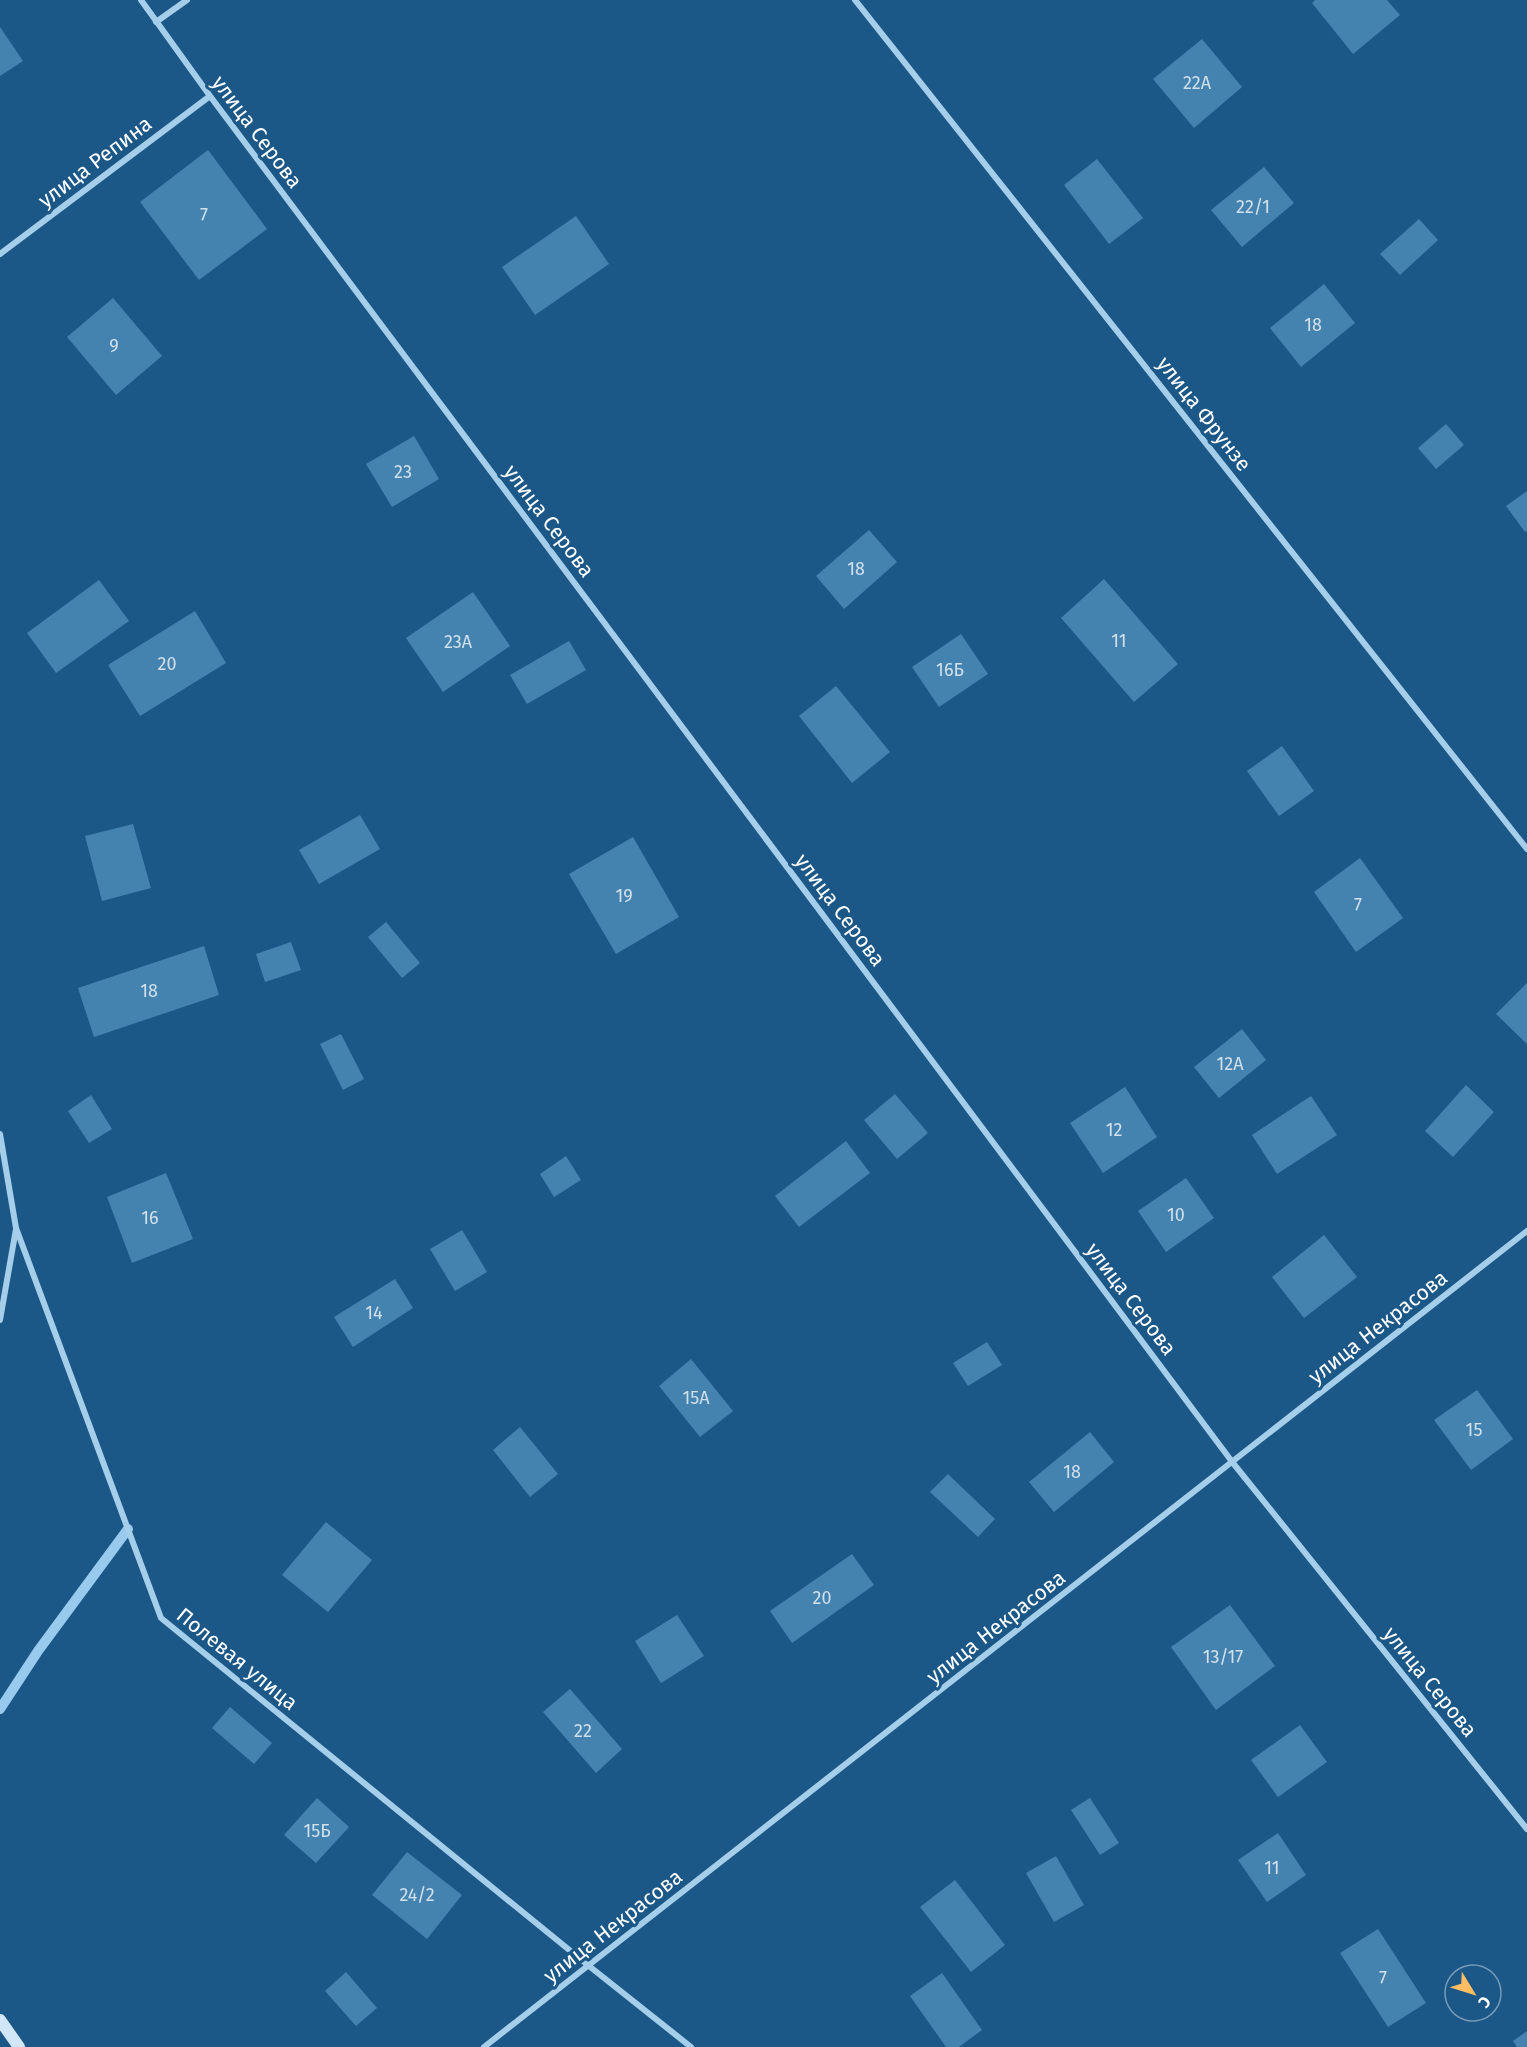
<svg xmlns="http://www.w3.org/2000/svg" width="1527" height="2047" viewBox="0 0 1527 2047" font-family="'Fira Sans',sans-serif">
<style>
.lines{fill:none;stroke-linecap:round;stroke-linejoin:round}
.stream{stroke:#98caed;stroke-width:10}
.building{fill:#4482b0}
.street{stroke:#a5ceeb;stroke-width:6}
.secondary{stroke:#d1e7f8;stroke-width:12}
.labels{text-anchor:middle;stroke-width:6;stroke-linejoin:round;paint-order:stroke}
.number-label{font-size:18px;fill:#d0e0eb}
.street-label{font-size:21px;fill:#fff;stroke:#1c5887}
</style>
<rect width="100%" height="100%" fill="#1c5887"/>
<g class="lines">
<path class="stream" d="M0,1709L38,1651L128,1529"/>
</g>
<path class="building" d="M1315,0H1387L1400,15L1353,54L1312,3Z
M0,27L23,61L0,76Z
M1202,39L1242,87L1194,128L1153,79Z
M208,150L267,229L199,280L140,202Z
M1097,159L1143,218L1109,244L1064,185Z
M1264,167L1294,203L1242,247L1211,210Z
M576,216L609,264L535,315L502,267Z
M1419,219L1438,240L1400,275L1380,254Z
M1324,284L1355,323L1301,367L1270,328Z
M113,298L162,356L116,395L67,337Z
M1446,424L1464,445L1436,469L1418,448Z
M414,436L439,479L392,507L366,464Z
M1527,491V531L1525,532L1506,506Z
M869,530L897,562L844,609L816,576Z
M1104,579L1178,664L1134,702L1061,618Z
M99,580L129,621L56,673L27,633Z
M473,592L510,646L443,692L406,638Z
M195,611L226,663L140,716L108,665Z
M961,634L988,674L939,707L912,667Z
M569,641L586,670L527,704L510,675Z
M836,686L890,752L852,783L799,716Z
M1282,746L1314,791L1279,816L1247,771Z
M360,815L380,849L319,884L299,850Z
M133,824L151,888L102,901L85,836Z
M633,837L679,917L616,954L569,874Z
M1360,858L1403,918L1356,952L1314,892Z
M386,922L420,963L402,978L368,937Z
M291,942L301,970L265,982L256,954Z
M204,946L219,995L94,1037L78,988Z
M1527,983V1044L1496,1014Z
M1242,1029L1266,1060L1219,1098L1194,1067Z
M341,1034L364,1079L343,1090L320,1044Z
M1466,1085L1494,1112L1453,1157L1425,1131Z
M1125,1087L1157,1137L1103,1173L1070,1123Z
M895,1094L928,1133L897,1159L864,1120Z
M91,1095L112,1129L89,1143L68,1111Z
M1311,1096L1337,1135L1277,1174L1252,1135Z
M846,1141L870,1173L799,1227L775,1196Z
M566,1156L581,1180L554,1197L540,1174Z
M166,1173L193,1239L132,1263L107,1197Z
M1186,1178L1214,1218L1166,1252L1138,1211Z
M462,1230L487,1272L455,1291L430,1249Z
M1324,1235L1357,1277L1304,1318L1272,1277Z
M395,1279L413,1308L353,1347L334,1317Z
M987,1342L1002,1365L968,1386L953,1363Z
M691,1359L733,1411L700,1437L659,1386Z
M1477,1390L1513,1439L1471,1470L1434,1420Z
M520,1427L558,1474L530,1497L493,1450Z
M1090,1432L1114,1462L1054,1512L1029,1482Z
M948,1474L995,1519L978,1537L930,1492Z
M326,1522L372,1560L328,1612L282,1575Z
M852,1554L874,1585L792,1643L770,1611Z
M1230,1605L1275,1666L1216,1710L1171,1647Z
M677,1615L704,1656L661,1683L635,1641Z
M570,1689L622,1749L596,1773L543,1712Z
M230,1707L272,1743L254,1764L212,1728Z
M1300,1725L1327,1762L1278,1797L1251,1760Z
M317,1798L349,1827L316,1863L284,1835Z
M1090,1798L1119,1843L1100,1855L1071,1810Z
M1278,1833L1306,1875L1267,1902L1238,1860Z
M407,1852L462,1895L427,1939L372,1895Z
M1056,1856L1084,1905L1054,1922L1026,1873Z
M955,1880L1005,1945L971,1972L920,1907Z
M1378,1929L1426,2003L1388,2027L1340,1953Z
M346,1972L377,2008L356,2026L325,1991Z
M942,1973L982,2030L959,2047H946L910,1996Z
M1527,2031V2047H1517L1513,2041Z"/>
<g class="lines">
<path class="street" d="M141,0L210,96L1233,1463L1527,1829
M855,0L1527,849
M156,22L187,0
M0,254L210,96
M0,1134L16,1228L161,1618L589,1966L691,2047
M0,1320L16,1229
M484,2047L1527,1231"/>
<path class="secondary" d="M0,2020L19,2047"/>
</g>
<g class="labels">
<g class="number-label">
<text x="1197" y="89">22А</text>
<text x="1253" y="213">22/1</text>
<text x="204" y="221">7</text>
<text x="1313" y="331">18</text>
<text x="114" y="352">9</text>
<text x="403" y="478">23</text>
<text x="856" y="575">18</text>
<text x="1119" y="647">11</text>
<text x="458" y="648">23А</text>
<text x="167" y="670">20</text>
<text x="950" y="676">16Б</text>
<text x="624" y="902">19</text>
<text x="1358" y="911">7</text>
<text x="149" y="997">18</text>
<text x="1230" y="1070">12А</text>
<text x="1114" y="1136">12</text>
<text x="1176" y="1221">10</text>
<text x="150" y="1224">16</text>
<text x="374" y="1319">14</text>
<text x="696" y="1404">15А</text>
<text x="1474" y="1436">15</text>
<text x="1072" y="1478">18</text>
<text x="822" y="1604">20</text>
<text x="1223" y="1663">13/17</text>
<text x="583" y="1737">22</text>
<text x="317" y="1837">15Б</text>
<text x="1272" y="1874">11</text>
<text x="417" y="1901">24/2</text>
<text x="1383" y="1984">7</text>
</g>
<g class="street-label">
<text transform="translate(257 132) rotate(53)" y="7">улица Серова</text>
<text transform="translate(95 162) rotate(-37)" y="7">улица Репина</text>
<text transform="translate(1204 414) rotate(52)" y="7">улица Фрунзе</text>
<text transform="translate(549 521) rotate(53)" y="7">улица Серова</text>
<text transform="translate(840 910) rotate(53)" y="7">улица Серова</text>
<text transform="translate(1131 1299) rotate(53)" y="7">улица Серова</text>
<text transform="translate(1378 1327) rotate(-38)" y="7">улица Некрасова</text>
<text transform="translate(996 1627) rotate(-38)" y="7">улица Некрасова</text>
<text transform="translate(237 1659) rotate(39)" y="7">Полевая улица</text>
<text transform="translate(1430 1682) rotate(51)" y="7">улица Серова</text>
<text transform="translate(613 1926) rotate(-38)" y="7">улица Некрасова</text>
</g>
</g>
<g transform="translate(1473 1993) rotate(128)"><circle r="28" fill="#1c5887" stroke="#779bb7" stroke-width="1.5"/>
<path d="M0-4.5L10 22L0 15L-10 22Z" fill="#fcbd63"/>
<text y="-9" font-size="16" font-weight="bold" text-anchor="middle" fill="#ffffff">С</text>
</g>
</svg>
